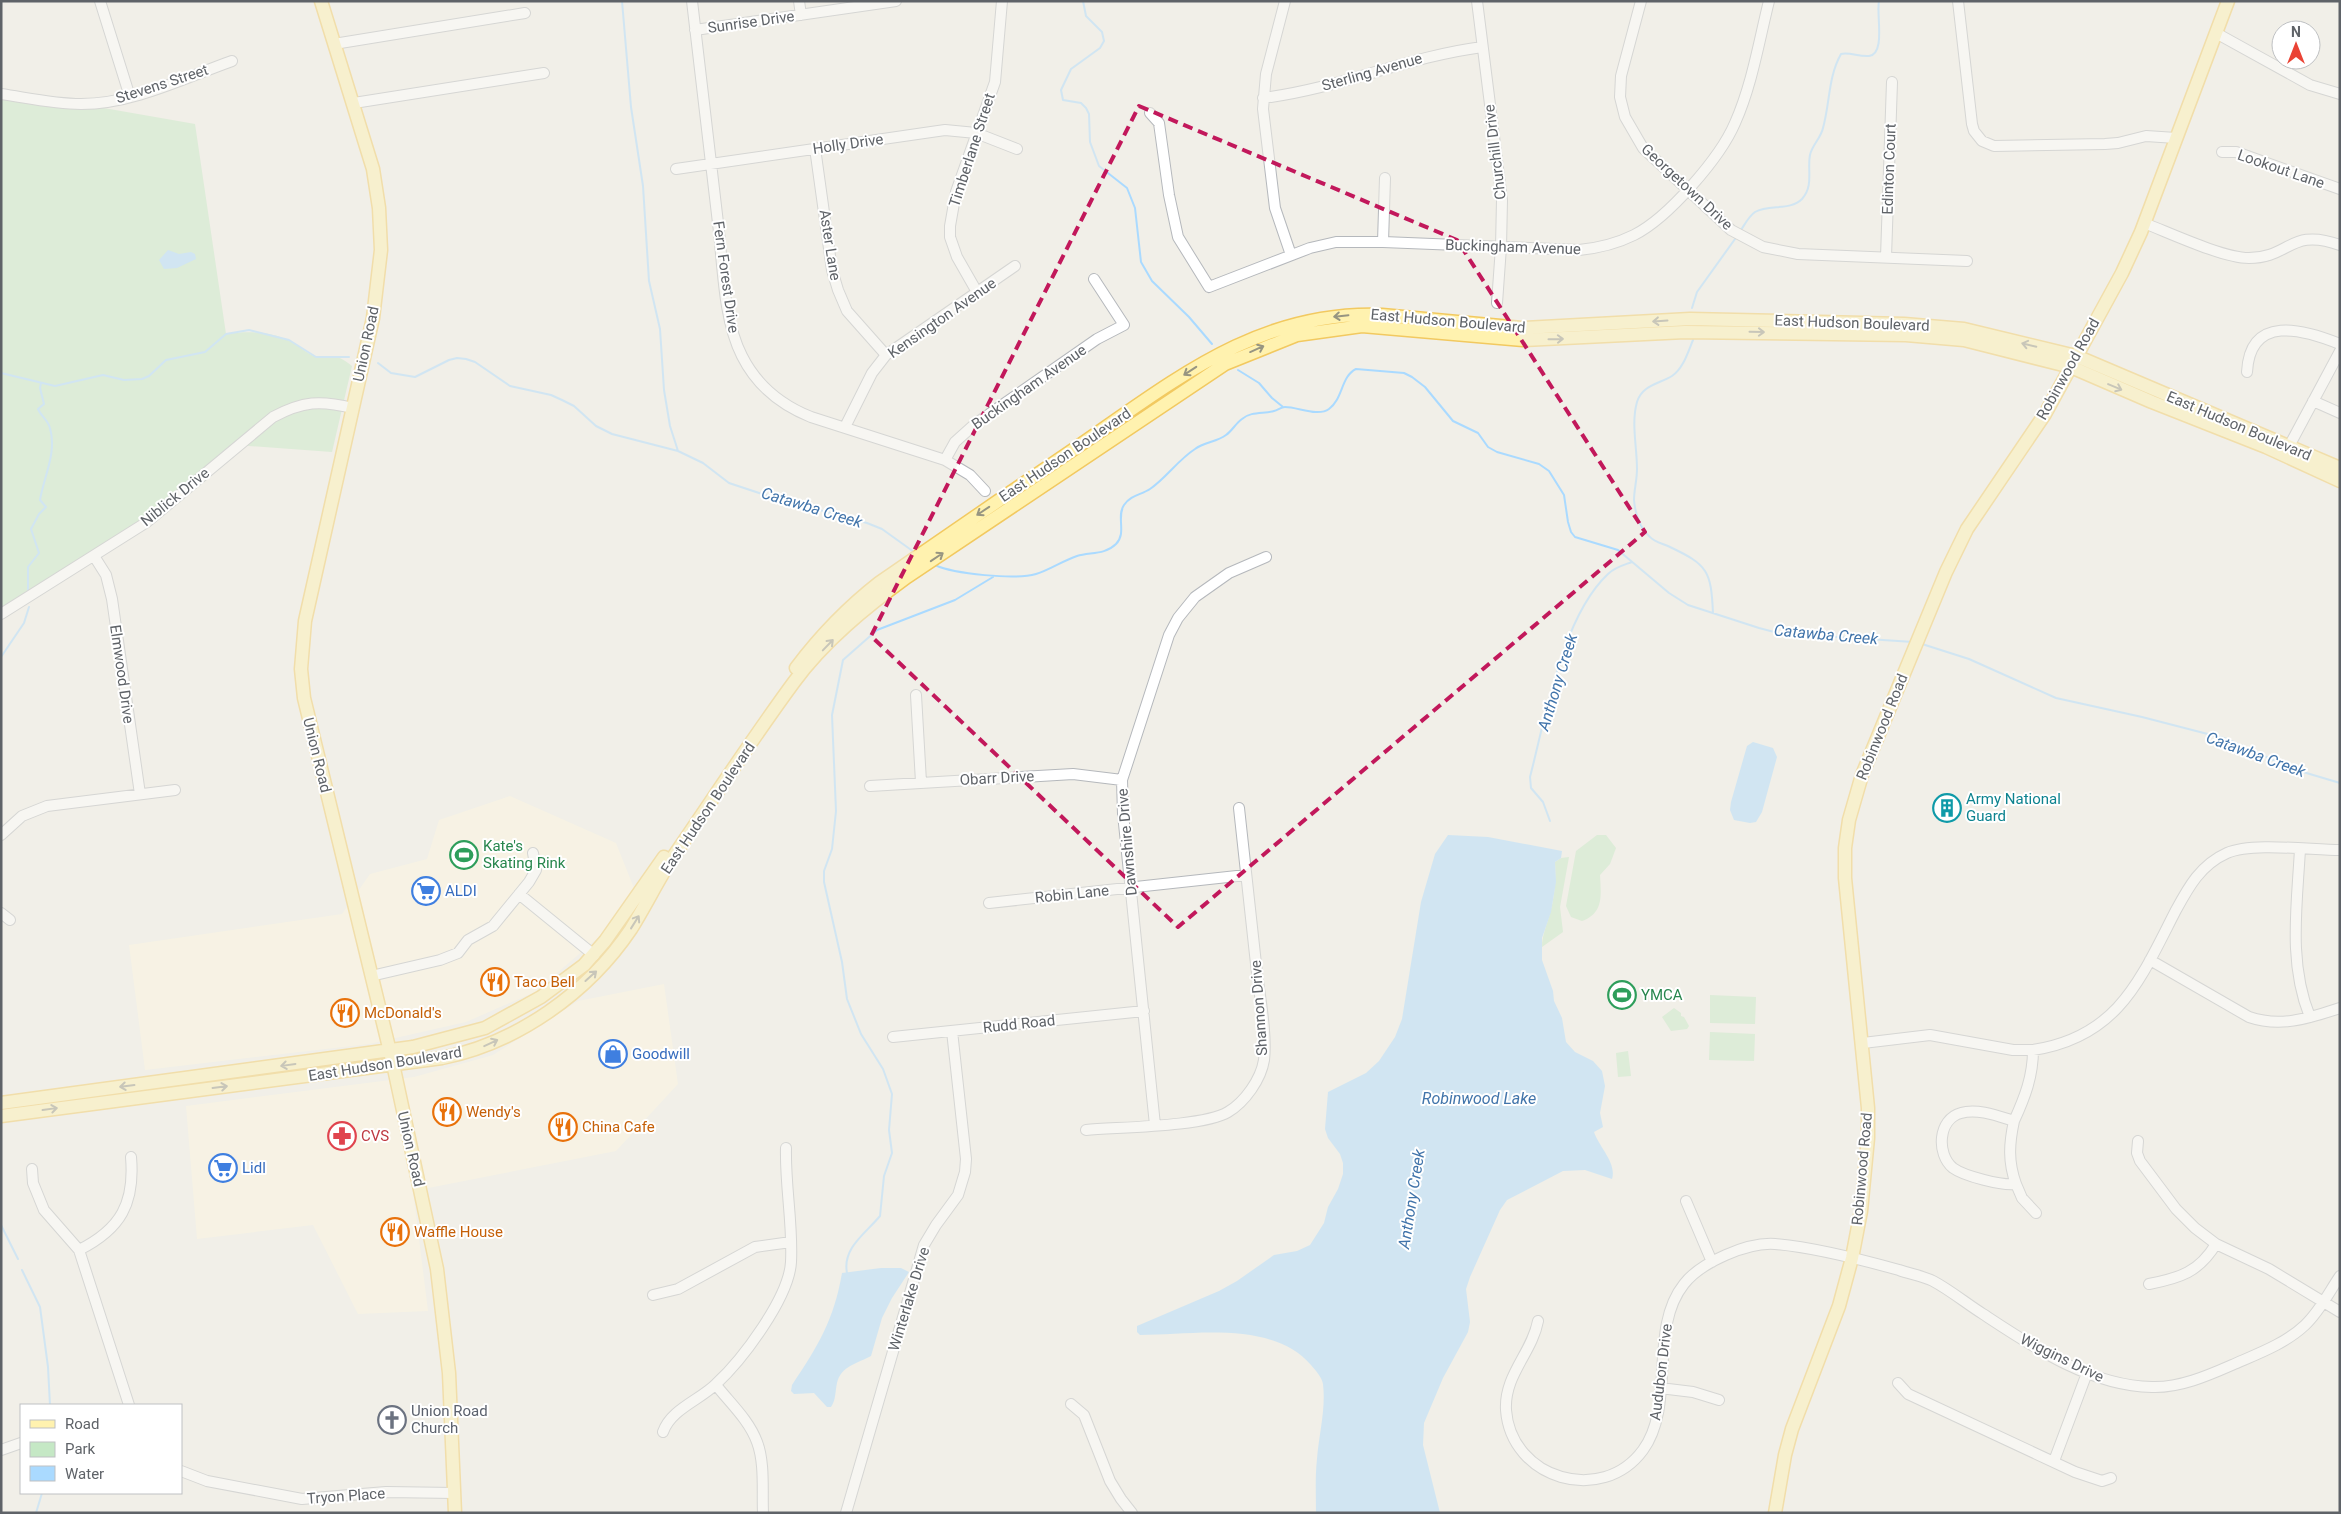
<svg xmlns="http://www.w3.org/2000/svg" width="2341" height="1514" viewBox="0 0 2341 1514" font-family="Roboto,sans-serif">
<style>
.commercial{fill:#fef7e0}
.green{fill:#c5e8c5}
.water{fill:#aadaff}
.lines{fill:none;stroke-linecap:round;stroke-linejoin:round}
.stream{stroke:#aadaff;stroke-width:2}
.minor-casing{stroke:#b5b8bc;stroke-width:12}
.major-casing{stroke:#f2c960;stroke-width:15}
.minor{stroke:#fff;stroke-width:10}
.major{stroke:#fff2af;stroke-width:12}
.oneway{stroke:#979581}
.marked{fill:none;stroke:#c2185b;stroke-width:4;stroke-dasharray:10 6;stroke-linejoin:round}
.labels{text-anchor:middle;stroke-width:4;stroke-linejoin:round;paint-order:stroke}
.street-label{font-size:15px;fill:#5f6368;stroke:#fff}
.culture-label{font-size:15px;fill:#0d838f;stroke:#fff;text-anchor:start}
.leisure-label{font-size:15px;fill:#27864d;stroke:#fff;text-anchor:start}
.shop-label{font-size:15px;fill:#366cbe;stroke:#fff;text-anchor:start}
.food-label{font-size:15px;fill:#c56008;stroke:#fff;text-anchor:start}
.health-label{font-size:15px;fill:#be3a42;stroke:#fff;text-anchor:start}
.worship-label{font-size:15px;fill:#5b616d;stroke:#fff;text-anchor:start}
.water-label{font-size:16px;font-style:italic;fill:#4174aa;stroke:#fff}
</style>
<rect width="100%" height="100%" fill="#f1efe8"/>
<path class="commercial" d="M510,796L616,843L634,888L600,936L535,992L466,1022L369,1044L145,1070L129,945L342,914L370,874L427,859L439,820Z
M664,984L678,1084L616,1151L413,1191L428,1311L358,1314L313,1225L197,1239L186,1106L414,1077L493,1055L578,1001Z"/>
<path class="green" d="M1,97L98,107L195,124L226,334C248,331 269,331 290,341C299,345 307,354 316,357C336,361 332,350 352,366L332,452L235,445L145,520L1,610Z
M1597,835H1606L1616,848L1610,864L1600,875C1601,895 1604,913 1582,921L1571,917L1566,906L1576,851Z
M1569,857L1560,907L1563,932L1542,947C1542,935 1547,925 1550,913C1555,896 1556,879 1555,862L1561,858Z
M1710,995L1756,997L1755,1024L1710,1023Z
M1674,1008L1681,1013V1016L1684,1017L1689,1026L1687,1029L1671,1031L1662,1017Z
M1710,1032L1755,1034L1754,1061L1709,1060Z
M1628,1051L1631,1076L1618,1077L1616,1053Z"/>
<path class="water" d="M168,250L179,254L191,252L195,254L196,259L177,268L164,269L159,260Z
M1753,742L1773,748L1777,757L1762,812L1756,822L1750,823L1734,820L1730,810L1731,802L1747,746Z
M1448,835L1488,837L1562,851L1561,858L1555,862L1556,882L1551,912L1542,938V960L1553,991L1554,1001L1562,1018L1566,1042L1575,1052L1593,1061L1602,1071L1605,1086L1600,1113L1603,1127L1594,1132C1599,1147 1617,1163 1612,1179L1585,1170L1563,1171L1507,1200L1500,1210L1470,1277L1466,1289L1470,1322L1468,1332L1443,1378L1424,1423L1423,1445L1440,1513H1316C1316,1495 1315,1477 1317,1459C1319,1434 1326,1409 1323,1384C1322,1377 1315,1370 1311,1365C1272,1320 1193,1335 1140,1335L1137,1332V1326L1219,1291L1237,1281L1274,1255L1297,1251L1310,1245L1324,1223L1328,1207L1338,1189L1343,1174V1163L1340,1154L1328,1138L1325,1129L1328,1092L1366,1073L1379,1061L1395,1037L1402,1019L1421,902L1435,854Z
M881,1268H901L909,1272L892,1298L882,1318L871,1356C858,1363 841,1366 837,1383C835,1392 836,1400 831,1407H827L814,1393L794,1394L791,1391L792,1385C818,1346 834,1320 842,1273Z"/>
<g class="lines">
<path class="stream" d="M622,1L631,107L643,186L649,281L660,329L664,390L670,426L678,451
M1083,1L1086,16L1102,32L1104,41L1100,48L1071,69L1061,90L1063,100L1081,103L1086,108L1089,114L1090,142L1099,166L1127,188L1135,208L1141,262L1152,281L1189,317L1212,344
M1741,230C1745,224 1749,216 1755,212C1769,204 1790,211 1802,199C1814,186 1807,169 1810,155C1812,145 1821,138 1823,128C1830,103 1828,77 1841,54C1850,52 1859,57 1869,56C1886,54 1876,14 1879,1
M1692,308L1697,292L1735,239
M1693,340C1688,352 1683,369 1672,376C1659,384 1642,385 1637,402C1631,423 1637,447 1637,469C1637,480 1634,490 1634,500C1635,513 1640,528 1650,537C1654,542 1664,544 1670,547C1708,565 1711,571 1713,613
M378,363L391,373L415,377L449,360L457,358L466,359L475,362L510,386L551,395L562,400L574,406L596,426L612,434L678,451L703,463L729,483L768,496L867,523L882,529L914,552
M1238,370L1259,383L1272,398L1283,407
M1,373L55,386L103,375L124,380L142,379L149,376L166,360L205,352L226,334L249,330L289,340L316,357H349
M935,565C954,574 1015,580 1036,574C1050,570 1062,561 1077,556C1090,552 1105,555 1116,544C1127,533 1116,517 1124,505C1131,495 1141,495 1150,489C1166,478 1178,460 1195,449C1204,442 1217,442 1226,435C1232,431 1236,423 1242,419C1251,411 1264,414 1274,411C1278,410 1281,407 1285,407C1298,407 1318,417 1329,409C1343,399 1341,376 1356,369L1404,373L1412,377L1425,387L1453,421L1478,433L1488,447L1497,452L1539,464L1549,471L1564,495L1568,522L1571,532L1575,537L1618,550L1669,593L1688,605L1759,628L1778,633L1913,642
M28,591V567L39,553L31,529L39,514L46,507L40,500C44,476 57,453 50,428C48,420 41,416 38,409L44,404L40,388L41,383
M1922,644L1969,659L2056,698L2142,717L2227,739L2293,769L2340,783
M1,657L24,623L29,607
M1550,821L1543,802L1531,788L1530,777C1546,716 1562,617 1608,574C1615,567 1624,565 1632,562
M1,1225L18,1259
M22,1270L40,1307L48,1367L50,1405
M847,1273C842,1248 866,1233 880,1216L884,1176L892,1153L889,1130L892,1094L883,1069L861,1034L847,999L842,962L824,882V871L832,849L836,811L832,715L843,660L877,630L955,600L993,577
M36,1513L42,1493"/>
<defs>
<path id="minor" d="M100,1L130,97
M692,1C700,75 709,149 718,223C723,264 723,319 742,356C757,386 781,405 811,417L945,460L970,475L985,491
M799,1L801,15
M1285,1L1266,74L1263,109L1275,208L1291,255
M1477,1L1502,200L1501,247L1497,303
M1641,1L1621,76L1620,97L1625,117L1643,148L1731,230L1763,247L1798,254L1967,261
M1958,1L1972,124L1974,131L1982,141L1994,146L2105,144L2118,143L2146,136L2176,138
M695,30L896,1
M2216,33L2310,85L2340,94
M334,44L525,13
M1,94C28,98 54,104 81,104C133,104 184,78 232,61
M1263,98C1338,89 1406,57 1482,47
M354,103L544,73
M1150,113L1159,123L1169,195L1178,237L1209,287L1310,248L1336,242H1383L1579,250C1599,248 1616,244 1634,235C1668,218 1720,158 1735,123C1752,85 1759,41 1769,1
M815,148L832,270L838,290L847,311L886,355
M2222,152H2236L2340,189
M676,169L945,130L976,133L1017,149
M2144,223C2170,233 2223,258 2249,258C2290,258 2290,227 2340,245
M1383,242L1385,178
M1886,257L1892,82
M977,292L957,257L950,237V226L956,192L995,82L1002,1
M2247,372C2250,314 2303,329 2340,344
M2313,401L2340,413
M845,427L872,373L886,355L1015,266
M2286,452L2340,351
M945,460L955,442L975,424L1097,339L1124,325L1094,279
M94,556L106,575L112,599L140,794
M1,614L147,522L273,417C303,401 320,400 353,408
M916,695L921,782
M870,786L1073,774L1122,780
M1,835L22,816L47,806L175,790
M2300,849C2297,906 2288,963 2310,1017
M519,894L594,955
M989,903L1246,875
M1,913L10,920
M2150,960L2249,1017C2281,1028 2309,1018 2340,1008
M371,976L440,960L458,953L468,940L493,926L529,882L536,870L533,853
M893,1037L1144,1011
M1863,1043L1930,1035L2013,1050H2033C2033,1076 2025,1097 2014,1121C1998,1116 1977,1108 1961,1113C1938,1119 1936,1154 1953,1168C1964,1176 2002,1186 2016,1184C2008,1162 2009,1144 2014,1121
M2033,1050C2118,1037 2140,980 2175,912C2188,888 2200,865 2227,853C2252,842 2311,850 2340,850
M1155,1125L1123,814L1122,780L1169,635L1178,618L1195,597L1229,573L1266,557
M1086,1130C1118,1127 1203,1127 1228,1112C1245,1102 1261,1079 1264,1060C1267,1036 1260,998 1257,973C1251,918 1245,863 1239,808
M2138,1141L2137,1153L2140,1161L2176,1209L2195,1228L2216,1244L2269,1269L2340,1312
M32,1169L33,1183L44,1210L79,1250L129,1405
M2016,1184L2022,1198L2036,1213
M1686,1201L1712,1262
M79,1250C121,1229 135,1203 131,1157
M2149,1284C2180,1278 2199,1272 2216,1244
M653,1295L678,1289L755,1247L791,1242
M1538,1321C1532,1353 1504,1375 1506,1410C1511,1479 1602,1506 1643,1450C1676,1405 1648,1329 1684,1284C1701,1262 1748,1242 1775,1244C1813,1247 1863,1260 1899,1270C1910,1274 1923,1276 1933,1281C1950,1290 1967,1304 1983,1314C2033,1347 2090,1386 2152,1387C2179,1388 2207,1376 2232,1365C2257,1354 2285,1344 2305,1325C2320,1311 2329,1292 2340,1276
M1898,1383L1908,1394L2075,1472L2102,1481L2111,1478
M716,1385C730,1403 749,1420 757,1442C765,1463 762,1491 763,1513
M1660,1388L1693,1392L1719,1400
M1071,1404L1084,1415L1110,1481L1121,1499L1132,1513
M663,1432C671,1409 700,1400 716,1384C742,1360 789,1298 791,1262C793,1224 785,1186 786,1148
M1,1450L21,1443
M2054,1461L2087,1373
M181,1471L207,1481L302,1499L386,1492L455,1493
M846,1513L924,1245L936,1225L958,1195L965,1172L966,1159L952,1031"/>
<path id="major" d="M321,1L373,169L379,208L381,250L373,318L305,621L301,669L304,698L393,1064L437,1269L449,1373L455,1513
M796,668C821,635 847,608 879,583C944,538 1008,494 1073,450C1171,383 1257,310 1382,315L1522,328L1690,319L1904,324L1964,329L2076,356L2340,468
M1,1103L413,1047L485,1028L541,997L584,965L605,941L664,857
M1,1116L442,1058C517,1043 588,993 631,929C646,905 658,880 673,857C713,799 752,739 794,682C824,641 866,607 907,577L1225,364L1297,335L1362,326L1523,340L1685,332L1906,335L1964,340L2071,367L2152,402L2266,447L2340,481
M1775,1513L1785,1455L1792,1429L1839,1306L1852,1258L1861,1211L1868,1138V1108L1845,878V848L1849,820L1862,775L1946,572L1967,529L2045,414L2122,273L2141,232L2228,1"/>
</defs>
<use href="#minor" class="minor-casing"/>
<use href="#major" class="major-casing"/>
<use href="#minor" class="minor"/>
<use href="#major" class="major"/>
</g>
<defs><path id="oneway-shaft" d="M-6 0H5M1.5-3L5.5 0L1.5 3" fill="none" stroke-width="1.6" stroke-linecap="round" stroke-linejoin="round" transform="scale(1.25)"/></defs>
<g class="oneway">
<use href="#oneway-shaft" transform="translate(1341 316) rotate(174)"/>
<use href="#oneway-shaft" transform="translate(1660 321) rotate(176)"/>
<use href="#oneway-shaft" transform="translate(1757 332) rotate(1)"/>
<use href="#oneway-shaft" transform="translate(1556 339) rotate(-1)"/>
<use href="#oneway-shaft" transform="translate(2029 345) rotate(-166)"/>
<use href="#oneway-shaft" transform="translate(1257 349) rotate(-24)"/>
<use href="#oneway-shaft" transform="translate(1190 371) rotate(147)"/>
<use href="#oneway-shaft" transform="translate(2115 387) rotate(23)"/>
<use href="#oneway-shaft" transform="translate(983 511) rotate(146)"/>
<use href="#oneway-shaft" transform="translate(937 557) rotate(-34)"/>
<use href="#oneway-shaft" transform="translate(828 645) rotate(-46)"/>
<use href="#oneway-shaft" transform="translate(635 922) rotate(-58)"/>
<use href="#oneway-shaft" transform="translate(591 976) rotate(-42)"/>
<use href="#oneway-shaft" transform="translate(491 1043) rotate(-25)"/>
<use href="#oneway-shaft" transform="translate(288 1065) rotate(172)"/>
<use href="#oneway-shaft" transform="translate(127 1086) rotate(173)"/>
<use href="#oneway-shaft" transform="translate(220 1087) rotate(-7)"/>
<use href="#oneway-shaft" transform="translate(50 1109) rotate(-8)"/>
</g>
<path d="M0 0H2341V1514H0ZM1139,106L1457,240L1645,532L1178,927L871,636Z" fill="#f1efe8" fill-opacity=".55" fill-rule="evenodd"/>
<path class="marked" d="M1139,106L1457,240L1645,532L1178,927L871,636Z"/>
<defs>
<symbol id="building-ring" viewBox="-11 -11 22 22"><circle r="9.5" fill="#fff" stroke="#0f9aa8" stroke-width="1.5"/><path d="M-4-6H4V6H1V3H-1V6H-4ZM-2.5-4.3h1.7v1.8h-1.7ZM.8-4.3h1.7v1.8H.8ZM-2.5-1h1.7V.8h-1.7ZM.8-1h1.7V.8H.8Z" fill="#0f9aa8"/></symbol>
<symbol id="stadium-ring" viewBox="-11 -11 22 22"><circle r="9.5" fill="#fff" stroke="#2e9e5b" stroke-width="1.5"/><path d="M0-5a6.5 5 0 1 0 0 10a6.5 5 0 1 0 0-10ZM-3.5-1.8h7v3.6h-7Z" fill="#2e9e5b"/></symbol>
<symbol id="supermarket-ring" viewBox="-11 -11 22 22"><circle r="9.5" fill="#fff" stroke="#3f7fe0" stroke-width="1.5"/><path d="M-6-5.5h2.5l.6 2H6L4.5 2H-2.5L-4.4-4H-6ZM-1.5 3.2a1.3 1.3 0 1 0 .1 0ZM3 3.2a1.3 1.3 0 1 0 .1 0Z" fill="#3f7fe0"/></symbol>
<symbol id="restaurant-ring" viewBox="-11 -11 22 22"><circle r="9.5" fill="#fff" stroke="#e8710a" stroke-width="1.5"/><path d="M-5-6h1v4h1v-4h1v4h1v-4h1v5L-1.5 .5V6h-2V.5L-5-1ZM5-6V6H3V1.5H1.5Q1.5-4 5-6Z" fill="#e8710a"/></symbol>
<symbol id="shop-ring" viewBox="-11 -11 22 22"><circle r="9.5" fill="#fff" stroke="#3f7fe0" stroke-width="1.5"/><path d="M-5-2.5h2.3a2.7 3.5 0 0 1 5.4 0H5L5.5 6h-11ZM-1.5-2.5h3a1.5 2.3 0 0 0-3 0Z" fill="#3f7fe0"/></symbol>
<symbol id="pharmacy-ring" viewBox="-11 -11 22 22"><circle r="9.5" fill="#fff" stroke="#e0444e" stroke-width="1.5"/><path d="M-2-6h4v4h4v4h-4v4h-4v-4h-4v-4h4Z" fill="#e0444e"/></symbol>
<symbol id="church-ring" viewBox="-11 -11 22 22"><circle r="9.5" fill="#fff" stroke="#6b7280" stroke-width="1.5"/><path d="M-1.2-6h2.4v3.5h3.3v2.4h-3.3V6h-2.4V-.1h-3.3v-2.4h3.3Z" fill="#6b7280"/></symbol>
</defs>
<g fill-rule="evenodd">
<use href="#building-ring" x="1931" y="792" width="32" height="32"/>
<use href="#stadium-ring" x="448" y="839" width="32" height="32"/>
<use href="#supermarket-ring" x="410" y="875" width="32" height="32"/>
<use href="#restaurant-ring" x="479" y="966" width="32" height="32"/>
<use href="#stadium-ring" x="1606" y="979" width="32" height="32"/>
<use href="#restaurant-ring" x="329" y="997" width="32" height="32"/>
<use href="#shop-ring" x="597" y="1038" width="32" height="32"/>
<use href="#restaurant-ring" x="431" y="1096" width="32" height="32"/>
<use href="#restaurant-ring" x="547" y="1111" width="32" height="32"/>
<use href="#pharmacy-ring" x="326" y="1120" width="32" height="32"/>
<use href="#supermarket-ring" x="207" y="1152" width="32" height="32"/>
<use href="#restaurant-ring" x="379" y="1216" width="32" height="32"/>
<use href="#church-ring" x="376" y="1404" width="32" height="32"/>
</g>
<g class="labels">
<g class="street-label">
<text transform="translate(751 22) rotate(-8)" y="5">Sunrise Drive</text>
<text transform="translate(1372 72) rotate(-16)" y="5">Sterling Avenue</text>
<text transform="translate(162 84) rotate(-18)" y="5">Stevens Street</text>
<text transform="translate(848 144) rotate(-8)" y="5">Holly Drive</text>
<text transform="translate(972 150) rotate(-72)" y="5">Timberlane Street</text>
<text transform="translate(1495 152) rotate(-97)" y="5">Churchill Drive</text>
<text transform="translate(1889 169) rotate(-88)" y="5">Edinton Court</text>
<text transform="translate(2281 169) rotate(19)" y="5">Lookout Lane</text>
<text transform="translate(1687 187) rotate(43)" y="5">Georgetown Drive</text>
<text transform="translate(830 245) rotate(81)" y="5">Aster Lane</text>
<text transform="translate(1513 247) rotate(2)" y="5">Buckingham Avenue</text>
<text transform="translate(726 277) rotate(82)" y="5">Fern Forest Drive</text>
<text transform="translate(942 318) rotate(-35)" y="5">Kensington Avenue</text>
<text transform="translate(1448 321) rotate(5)" y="5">East Hudson Boulevard</text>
<text transform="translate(1852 323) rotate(2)" y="5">East Hudson Boulevard</text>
<text transform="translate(366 344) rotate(-78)" y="5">Union Road</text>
<text transform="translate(2068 369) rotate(-61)" y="5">Robinwood Road</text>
<text transform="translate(1029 387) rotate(-35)" y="5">Buckingham Avenue</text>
<text transform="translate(2239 426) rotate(23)" y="5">East Hudson Boulevard</text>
<text transform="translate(1065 455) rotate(-34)" y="5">East Hudson Boulevard</text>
<text transform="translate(175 497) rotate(-39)" y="5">Niblick Drive</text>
<text transform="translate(122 674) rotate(82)" y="5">Elmwood Drive</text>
<text transform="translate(1882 727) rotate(-68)" y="5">Robinwood Road</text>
<text transform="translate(317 755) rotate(76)" y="5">Union Road</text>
<text transform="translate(997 778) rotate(-3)" y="5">Obarr Drive</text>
<text transform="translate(708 808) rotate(-56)" y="5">East Hudson Boulevard</text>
<text transform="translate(1127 842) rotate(-95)" y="5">Dawnshire Drive</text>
<text transform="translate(1072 894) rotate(-6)" y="5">Robin Lane</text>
<text transform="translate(1259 1008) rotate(-94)" y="5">Shannon Drive</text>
<text transform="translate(1019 1024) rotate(-6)" y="5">Rudd Road</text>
<text transform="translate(385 1064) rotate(-9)" y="5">East Hudson Boulevard</text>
<text transform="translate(411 1149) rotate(77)" y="5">Union Road</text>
<text transform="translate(1862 1169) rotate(-85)" y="5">Robinwood Road</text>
<text transform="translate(909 1299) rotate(-73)" y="5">Winterlake Drive</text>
<text transform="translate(2062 1358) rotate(26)" y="5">Wiggins Drive</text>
<text transform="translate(1661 1372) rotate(-83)" y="5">Audubon Drive</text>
<text transform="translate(346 1496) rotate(-4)" y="5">Tryon Place</text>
</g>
<g class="culture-label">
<text x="1966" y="804">Army National<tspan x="1966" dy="17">Guard</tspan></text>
</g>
<g class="leisure-label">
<text x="483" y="851">Kate's<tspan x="483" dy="17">Skating Rink</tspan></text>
<text x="1641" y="1000">YMCA</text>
</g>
<g class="shop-label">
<text x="445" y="896">ALDI</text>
<text x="632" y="1059">Goodwill</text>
<text x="242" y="1173">Lidl</text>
</g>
<g class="food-label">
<text x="514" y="987">Taco Bell</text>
<text x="364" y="1018">McDonald's</text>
<text x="466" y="1117">Wendy's</text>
<text x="582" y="1132">China Cafe</text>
<text x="414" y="1237">Waffle House</text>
</g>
<g class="health-label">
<text x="361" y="1141">CVS</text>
</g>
<g class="worship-label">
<text x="411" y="1416">Union Road<tspan x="411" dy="17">Church</tspan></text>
</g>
<g class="water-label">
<text transform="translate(812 507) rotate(17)" y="6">Catawba Creek</text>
<text transform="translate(1826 634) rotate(5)" y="6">Catawba Creek</text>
<text transform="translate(1557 682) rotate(-73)" y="6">Anthony Creek</text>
<text transform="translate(2256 754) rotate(20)" y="6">Catawba Creek</text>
<text x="1479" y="1104">Robinwood Lake</text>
<text transform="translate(1411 1199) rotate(-81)" y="6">Anthony Creek</text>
</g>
</g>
<rect width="2341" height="1514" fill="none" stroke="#5f6368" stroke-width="5"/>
<rect x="20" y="1404" width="162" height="90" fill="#ffffff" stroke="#bfc1c3"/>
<rect x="30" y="1420" width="25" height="8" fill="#fff2af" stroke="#bfc1c3"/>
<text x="65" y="1429" font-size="15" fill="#5f6368">Road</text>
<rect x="30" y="1442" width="25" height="15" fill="#c5e8c5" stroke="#bfc1c3"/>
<text x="65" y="1454" font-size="15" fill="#5f6368">Park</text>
<rect x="30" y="1466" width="25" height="15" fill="#aadaff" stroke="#bfc1c3"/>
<text x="65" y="1479" font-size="15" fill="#5f6368">Water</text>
<g transform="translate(2296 45)"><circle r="24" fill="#ffffff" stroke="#bfc1c3"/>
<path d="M0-4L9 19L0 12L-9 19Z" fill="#ea4335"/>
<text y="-8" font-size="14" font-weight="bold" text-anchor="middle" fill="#5f6368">N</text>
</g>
</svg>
